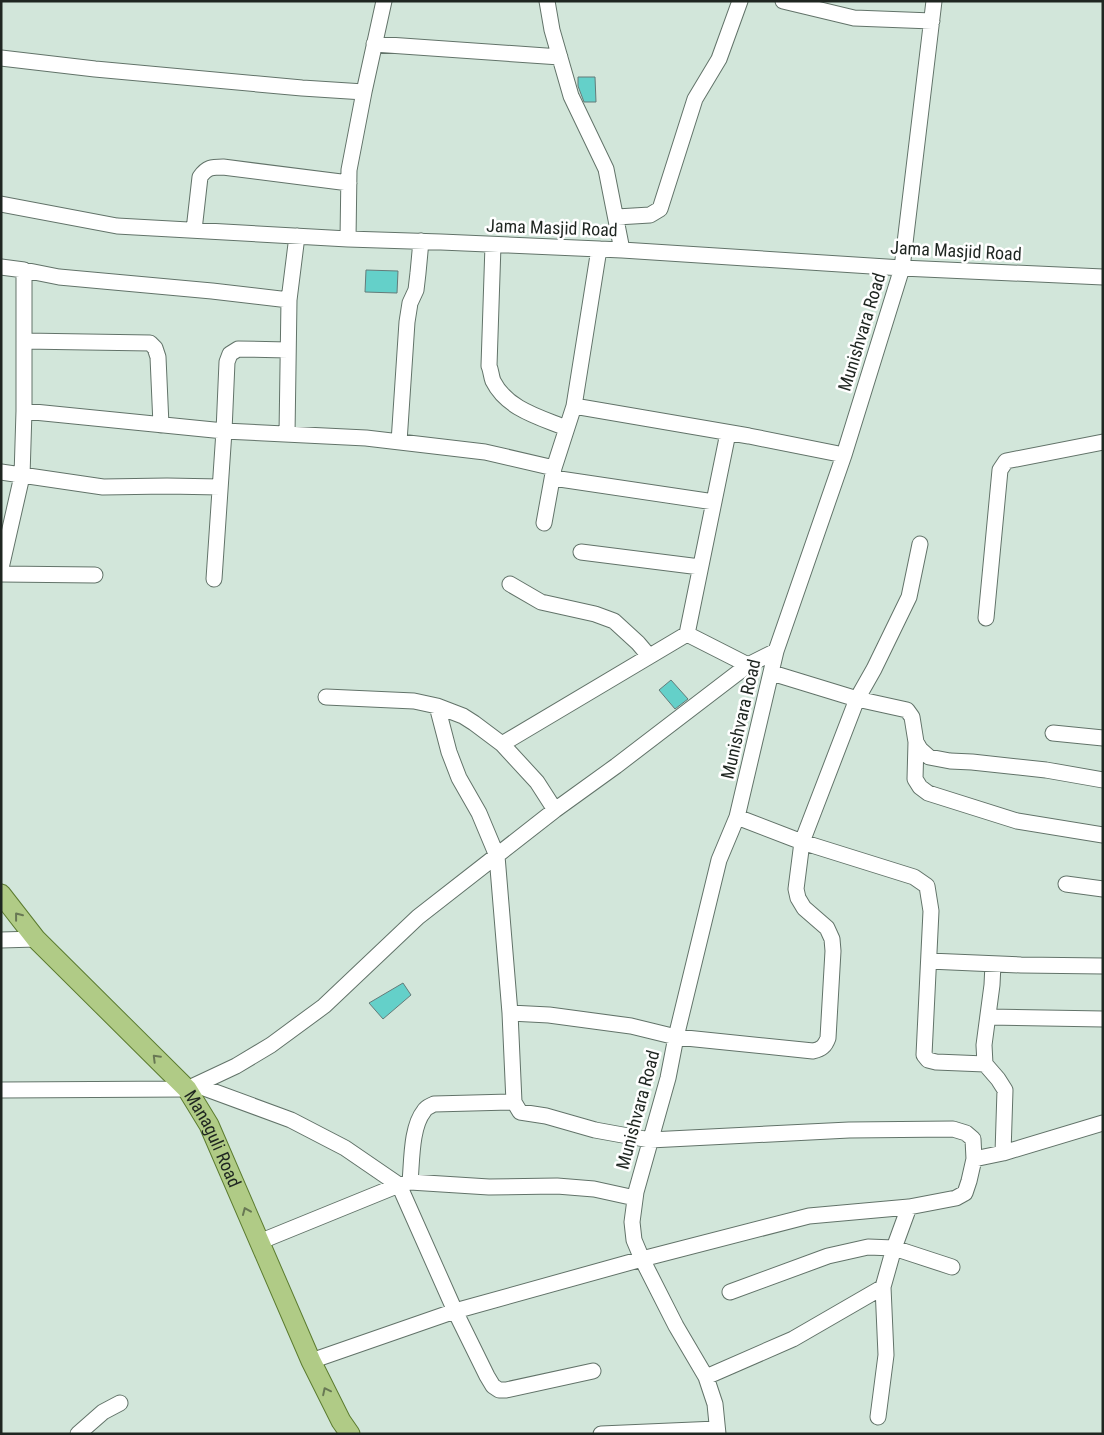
<svg xmlns="http://www.w3.org/2000/svg" width="1104" height="1435" viewBox="0 0 1104 1435" font-family="'Roboto Condensed',sans-serif">
<style>
.building{fill:#64d0c9;stroke:#647b79}
.lines{fill:none;stroke-linecap:round;stroke-linejoin:round}
.minor-casing{stroke:#627369;stroke-width:17}
.major-casing{stroke:#5b7b2f;stroke-width:21}
.minor{stroke:#fff;stroke-width:15}
.major{stroke:#b0cb86;stroke-width:19}
.oneway{stroke:#687854}
.labels{text-anchor:middle;stroke-width:5;stroke-linejoin:round;paint-order:stroke}
.street-label{font-size:18px;fill:#1f2621;stroke:#fff}
</style>
<rect width="100%" height="100%" fill="#d2e6da"/>
<path class="building" d="M578,77H595L596,102H584L578,86Z
M366,270L398,271L397,293L365,292Z
M671,680L688,699L675,709L659,690Z
M403,983L411,995L383,1019L369,1003Z"/>
<g class="lines">
<defs>
<path id="minor" d="M547,1L552,30L571,96L606,169L622,250
M783,1L854,18L932,21
M374,44L560,57
M1,58L95,69L302,88L364,92
M1,204L117,226L348,239L441,242L622,250L902,268L1103,277
M617,217L650,215L660,209L695,99L719,59L740,1
M194,230L200,177C207,167 212,167 223,167L349,183
M348,239L349,170L364,92L384,1
M493,245L489,366C491,370 491,376 493,381C507,409 539,417 566,428
M1,267L24,270L59,277L212,291L289,300
M24,341L150,343L155,348L158,357L161,425
M574,406L749,436L844,455
M24,411L224,431L366,438L485,452L554,468
M728,433L687,634L748,665
M287,434L289,300L297,236
M399,442L407,322L410,303L416,290L418,273L421,241
M1,472L103,487L167,486L220,487
M553,478L714,502
M544,523L554,468L574,406L599,249
M581,552L700,567
M1,568L22,476L24,411V270
M1,574L95,575
M214,579L224,431L227,362L230,354L238,349L288,350
M510,584L541,602L595,614L614,621L638,643L649,656
M986,618L1000,470L1006,461L1103,442
M772,673L857,699L907,710L912,717L916,742L920,749L929,757L950,761L972,762L1046,770L1103,780
M326,697L414,701L437,706L463,716L474,723L502,744L537,782L555,810
M437,706L449,752L459,778L479,813L497,856L510,1013L514,1102L520,1112L546,1116L595,1130L650,1140L849,1130L953,1129L966,1133L973,1139L974,1159
M1053,733L1103,738
M916,742L915,779L920,787L928,793L1017,821L1103,835
M502,744L687,634
M737,817L802,842L914,877L927,886L931,911L924,1055L928,1060L936,1062L985,1064
M1066,884L1103,889
M1,940L36,939
M929,961L1021,965L1103,966
M993,964L992,985L984,1045L985,1064L998,1079L1005,1090L1003,1153
M510,1013L549,1015L631,1026L676,1037L813,1051C822,1049 825,1046 828,1038L833,951L832,939L827,928L804,908L798,898L796,889L802,842L857,699L874,669L909,597L920,544
M988,1017L1103,1019
M196,1085L291,1120L345,1148L399,1185L455,1311L487,1376L493,1386L499,1390H506L593,1371
M1,1090L187,1089L236,1066L271,1045L324,1006L418,917L555,810L616,766L748,665L776,651
M410,1182C412,1161 411,1127 424,1111C426,1107 430,1106 434,1104L514,1102
M259,1242L399,1185L410,1182L489,1187L557,1186L594,1189L635,1198
M730,1292L828,1256L868,1247L894,1248L952,1267
M311,1361L455,1311L642,1259L809,1216L909,1207L956,1198L965,1193L969,1181L974,1159L1003,1153L1103,1123
M706,1377L793,1339L883,1287L894,1248L909,1207
M878,1417L886,1355L883,1287
M78,1434L103,1412L120,1403
M601,1434L717,1429
M718,1434L715,1404L706,1377L676,1326L642,1259L634,1240L632,1222L636,1192L668,1078L676,1037L719,860L737,817L776,651L844,455L902,268L934,1"/>
<g id="major">
<path id="s1" d="M1,894L36,939L187,1089L209,1125L311,1361L341,1421L350,1434"/>
</g>
</defs>
<use href="#minor" class="minor-casing"/>
<use href="#major" class="major-casing"/>
<use href="#minor" class="minor"/>
<use href="#major" class="major"/>
</g>
<defs><path id="oneway-chevron" d="M-2-3.5L2.5 0L-2 3.5" fill="none" stroke-width="1.6" stroke-linecap="round" stroke-linejoin="round" transform="scale(1.25)"/></defs>
<g class="oneway">
<use href="#oneway-chevron" transform="translate(18 916) rotate(-128)"/>
<use href="#oneway-chevron" transform="translate(156 1058) rotate(-135)"/>
<use href="#oneway-chevron" transform="translate(246 1211) rotate(-113)"/>
<use href="#oneway-chevron" transform="translate(326 1391) rotate(-116)"/>
</g>
<g class="labels">
<g class="street-label">
<text transform="translate(552 228) rotate(2)" y="6">Jama Masjid Road</text>
<text transform="translate(956 251) rotate(3)" y="6">Jama Masjid Road</text>
<text transform="translate(862 332) rotate(-73)" y="6">Munishvara Road</text>
<text transform="translate(741 719) rotate(-77)" y="6">Munishvara Road</text>
<text transform="translate(638 1110) rotate(-75)" y="6">Munishvara Road</text>
<text dy="6" stroke="none"><textPath href="#s1" startOffset="326">Managuli Road</textPath></text>
</g>
</g>
<rect width="1104" height="1435" fill="none" stroke="#1f2621" stroke-width="5"/>
</svg>
